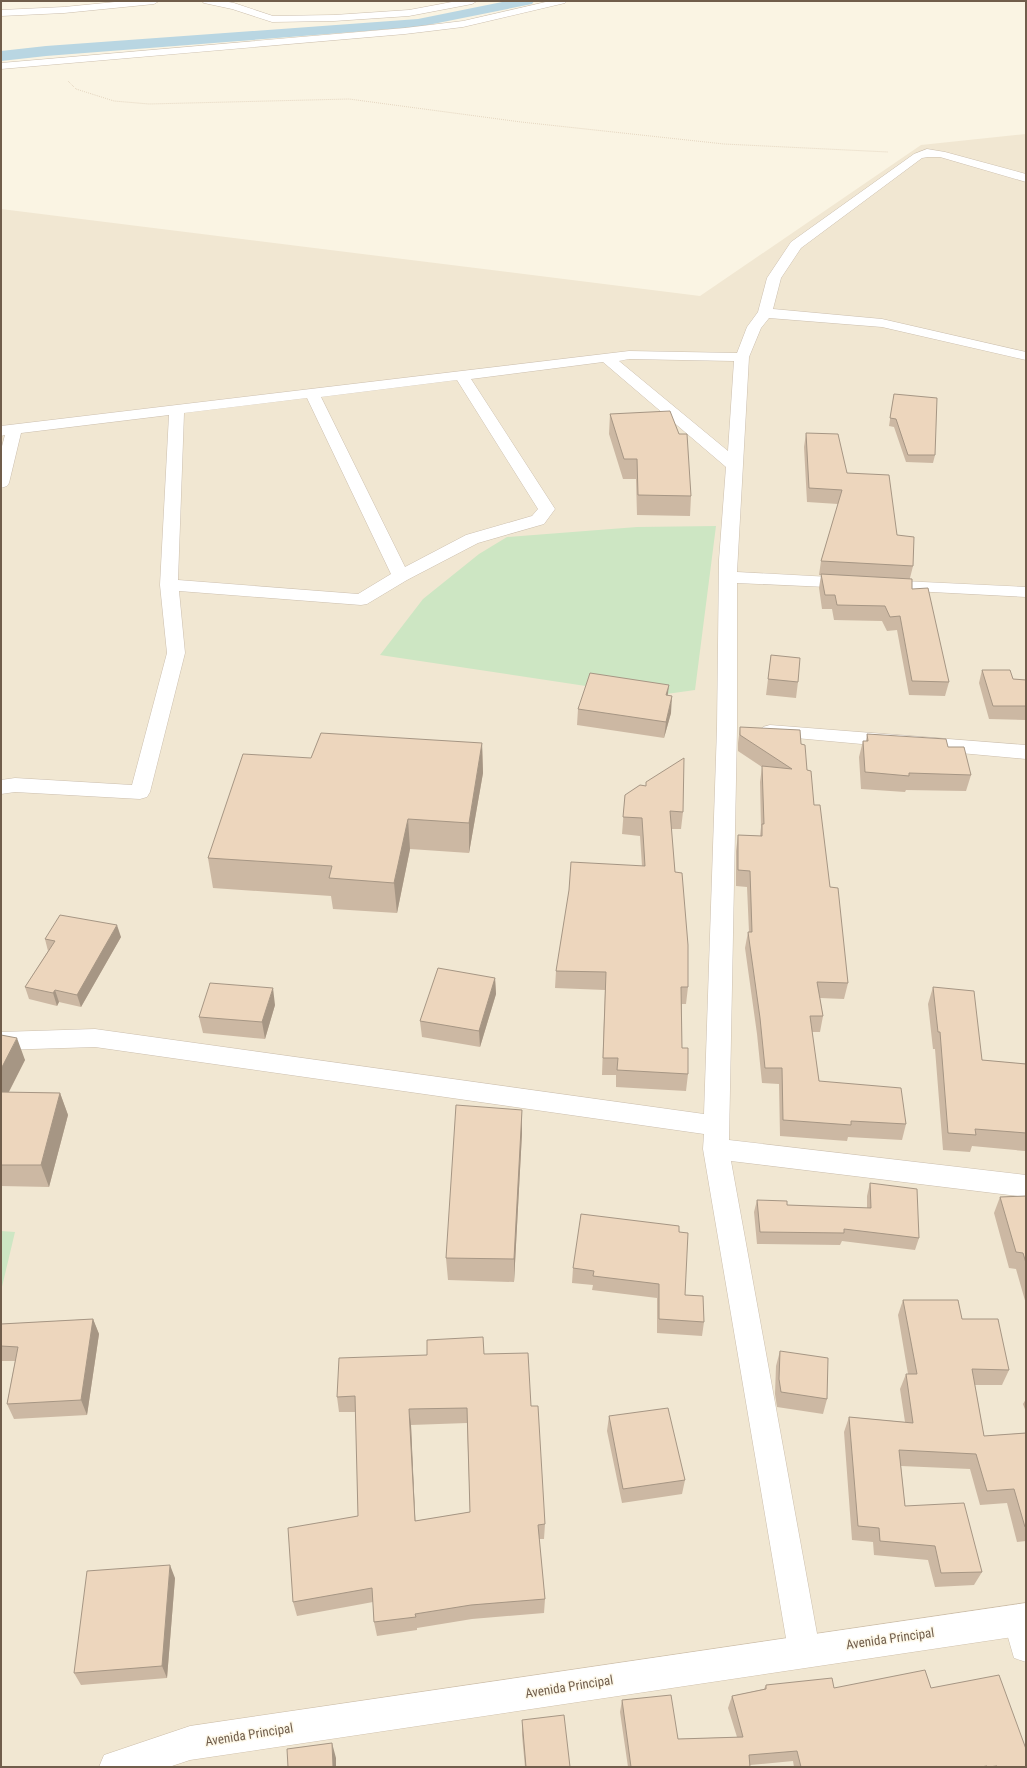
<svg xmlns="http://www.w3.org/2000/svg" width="1027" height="1768" viewBox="0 0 1027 1768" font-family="'Roboto Condensed',sans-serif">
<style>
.residential{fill:#f1e7d2}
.green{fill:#cde6c3}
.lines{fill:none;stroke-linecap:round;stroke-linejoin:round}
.canal{fill:#b9d6e2;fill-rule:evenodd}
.minor-casing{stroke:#ccbfae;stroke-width:1}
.secondary-casing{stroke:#cdbea9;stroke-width:1}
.path{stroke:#d1baa0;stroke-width:1;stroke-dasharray:0.5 1.5;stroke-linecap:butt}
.minor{fill:#fff;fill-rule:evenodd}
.secondary{fill:#fff;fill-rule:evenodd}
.wall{fill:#ccb8a3;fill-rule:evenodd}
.shaded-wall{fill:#a69684}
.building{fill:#edd6bd;stroke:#a69684;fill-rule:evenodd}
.labels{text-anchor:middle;stroke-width:3;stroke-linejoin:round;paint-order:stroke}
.near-street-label{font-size:13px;fill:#705d4b;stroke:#fdf8e9}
</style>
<rect width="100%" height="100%" fill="#faf4e3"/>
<path class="residential" d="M1026,134V1767H1V209L700,296L921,145Z"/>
<path class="green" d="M716,526L695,690L652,696L380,655L423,599L479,554L507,537L637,527Z
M1,1231L15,1232L1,1291Z"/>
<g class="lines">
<path class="canal" d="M507,1H534L532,4L527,5L418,27L46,56L1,61V51L46,46L418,19Z"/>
<defs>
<path id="minor" d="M125,1H159L154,4L64,13L1,16V10L64,7Z
M202,1H223L234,3L273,16L334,15L409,10L457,1H477L472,4L409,16L334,21L272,22L232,9L204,3Z
M550,1H567L565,3L463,27L405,34L1,69V63L405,28L463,21Z
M927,149L945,152L1026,174V182L940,157H928L922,158L801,248L781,278L773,309L882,319L1026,352V360L882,327L769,318L761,328L749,357L737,572L849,578L855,579L858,583L855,587L849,588L737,583V728L729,1140L1026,1175V1197L731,1161L820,1650L816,1662L804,1666L792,1662L788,1650L703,1149L704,1134L95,1047L1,1050V1032L95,1029L704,1114L717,728L719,560L726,467L603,362L471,379L555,509L544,524L478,543L407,580L367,604L361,605L179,591L185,653L150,792L147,797L140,799L15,792L1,794V780L15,778L132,785L167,653L160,585L169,415L21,433L9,483L7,486L1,488V450L5,435L1,436V426L629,351L737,353L747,327L758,312L767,278L791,242L914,154ZM629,359L734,361L728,451L619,361ZM457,380L538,509L532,516L466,535L405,567L321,397ZM307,398L391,574L358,594L178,580L184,413Z
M881,580L1026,587V597L875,589L872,585L875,581Z
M770,725L1026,745V759L763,735L760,731L763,727Z
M1019,1604L1026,1607V1662L1014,1658L1003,1620L1008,1609Z"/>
<path id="secondary" d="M1026,1603V1635L190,1760L169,1767H99L104,1755L190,1726Z"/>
</defs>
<use href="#minor" class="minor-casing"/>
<use href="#secondary" class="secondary-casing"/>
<path class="path" d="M68,81L76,89L114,101L149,104L349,99L521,122L724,144L888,152"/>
<use href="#minor" class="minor"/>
<use href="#secondary" class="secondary"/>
</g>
<path class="wall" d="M894,394L935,455L933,463L906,462L894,427L889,426Z
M610,414L691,496L690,516L637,515L636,479H623L609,434Z
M806,433L847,473L897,535L913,566L910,578L912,589L949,682L945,696L909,695L897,630L887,631L882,621L834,620L832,609H822L819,588L821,575H819L821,561L838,504L807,502L804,447Z
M771,655L798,682L796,698L766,695Z
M982,670L1013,679L1026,680V720L989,719L979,683Z
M578,709L671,713L664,738L577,725Z
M740,727L801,744L807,770L830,887L848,983L844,999L820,998L823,1016L820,1032H812L819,1081L906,1124L902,1140L848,1137L847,1141L780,1136L779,1084L762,1083L757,1034L745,948L748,932H749L747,887L736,886V851L738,835L760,836L761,827L760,782L762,767L738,751V743Z
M867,734L948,747L971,775L966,791L906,790L905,792L861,789L859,757L863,741H866Z
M482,743L483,773L469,853L410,849L397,913L333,909L331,896L213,888L208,858L311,758Z
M625,795L683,812L681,829H671L675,872L688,987L686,1004H682V1048L688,1074L686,1091L616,1087V1075H602L605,990L555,988L556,971L642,866L640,836L622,834Z
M121,937L81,1007L59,1002L57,1006L29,999L25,987L48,951L45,939Z
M495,978L496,994L480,1047L422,1037L420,1021Z
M933,987L982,1060L1026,1064V1157L1025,1151L972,1146L970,1152L943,1150L935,1049H933L928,1004Z
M275,1005L265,1039L203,1033L199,1017Z
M1,1035L25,1060L9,1092L60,1093L68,1115L49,1187L1,1186Z
M522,1110V1133L514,1282L448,1280L446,1258Z
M870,1183L919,1238L915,1250L842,1241L840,1245L757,1244L754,1212L757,1200L787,1205L867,1208V1196Z
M1026,1196V1304L1016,1269L1009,1268L994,1213L1000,1197Z
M679,1232L685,1295L704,1322L702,1336L657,1333V1298L592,1290L593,1285L572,1283L573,1268Z
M903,1300L962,1319L1009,1370L1002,1385H975L984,1436L1026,1433V1541L1017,1542L1007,1503L980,1505L970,1469L901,1466L905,1506L982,1572L974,1585L935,1587L928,1560L874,1555L873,1542L852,1540L844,1432L849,1417L905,1422L900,1389L906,1374H908L898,1315Z
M93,1319L99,1334L87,1415L14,1419L7,1404L15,1361H1V1324Z
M780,1351L827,1399L823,1414L777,1407L775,1394L776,1366Z
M484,1354L531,1406L545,1524L544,1539H539L545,1599L544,1613L472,1619L417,1628V1630L377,1636L374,1622L373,1602L297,1616L293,1602L358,1516L356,1412H339L337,1397ZM467,1423L470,1512L415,1521L411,1425Z
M1026,1399V1412L1023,1404Z
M609,1416L685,1480L682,1494L622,1503L607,1431Z
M175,1578L167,1678L81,1685L74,1673Z
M766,1685L834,1688H931L1026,1767H794L793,1761L750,1765V1767H628L620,1712L622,1700L678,1739L737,1737L728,1708L732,1696L764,1689Z
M522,1720L570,1767H525L522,1735Z"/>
<path class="shaded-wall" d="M669,685L667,701L666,695Z
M672,696L671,713L664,738L666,722Z
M482,743L483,773L469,853V823Z
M408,819L410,849L397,913L394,883Z
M117,925L121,937L81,1007L77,995Z
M495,978L496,994L480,1047L479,1031Z
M273,988L275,1005L265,1039L262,1022Z
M55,990L59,1002L57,1006L53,993Z
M17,1038L25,1060L1,1107V1069Z
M60,1093L68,1115L49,1187L41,1165Z
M522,1110V1133L514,1282V1259Z
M93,1319L99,1334L87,1415L81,1400Z
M409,1409L411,1425L416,1536L415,1521Z
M170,1565L175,1578L167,1678L162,1666Z
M332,1743L336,1758V1767H333Z"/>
<path class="building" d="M894,394L937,398L935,455H908L896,419L890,418Z
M670,411L679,434H687L691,496L638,495L637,459H624L610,414Z
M806,433L838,434L847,473L889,475L897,535L914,537L913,566L821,561L842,490L809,488Z
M821,574L912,579V589L928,588L949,682L912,681L900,616L890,617L885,606L837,605L835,595H825Z
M771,655L800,658L798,682L768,679Z
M982,670H1010L1013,679L1026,680V706H993Z
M590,673L669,685L666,695L672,696L666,722L578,709Z
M740,727L800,730L801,744L805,745L807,770L811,771L814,805H820L830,887L838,888L848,983L817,982L823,1016H810L819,1081L901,1088L906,1124L851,1121V1125L783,1120L782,1068H765L760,1018L748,932H752L750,871L738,870V835L762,836V824H764L762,766L792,769L740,735Z
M321,733L482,743L469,823L408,819L394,883L329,878L332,866L208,858L243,754L311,758Z
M867,734L946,739L948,747H964L971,775L909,773V776L865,772L863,741H868Z
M684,758L683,812L670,811L675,872L682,873L688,945V987H681L682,1048H688V1074L617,1070L618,1058H603L606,972L556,971L569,890L571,862L645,866L642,818L623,817L625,795L640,785L646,786V782Z
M60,915L117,925L77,995L55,990L53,993L25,987L55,941L45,939Z
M438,968L495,978L479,1031L420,1021Z
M210,983L273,988L262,1022L199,1017Z
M933,987L974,991L982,1060L1026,1064V1133L975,1129L976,1135L948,1133L940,1032H938Z
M1,1035L17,1038L1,1069Z
M1,1092L60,1093L41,1165H1Z
M456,1105L522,1110L514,1259L446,1258Z
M870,1183L917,1189L919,1238L844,1229V1233L760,1232L757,1200L787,1201V1205L871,1208Z
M1026,1196V1263L1023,1253L1016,1252L1000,1197Z
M581,1214L679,1226V1232L688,1233L685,1295L703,1296L704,1322L659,1319V1284L593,1276L594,1271L573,1268Z
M903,1300H958L962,1319H998L1009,1370L972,1369L984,1436L1026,1433V1527H1025L1014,1489L987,1491L976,1454L899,1450L905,1506L964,1503L982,1572L941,1573L935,1546L880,1541L879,1528L858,1526L849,1417L913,1423L906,1374H917Z
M93,1319L81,1400L7,1404L18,1347L1,1346V1324Z
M483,1337L484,1354L528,1353L531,1406H538L545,1524L538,1525L545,1599L471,1605L415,1614L416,1617L374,1622L372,1588L293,1602L288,1528L358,1516L355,1396L337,1397L339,1358L427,1355V1340ZM467,1408L470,1512L415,1521L409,1409Z
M780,1351L828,1358L827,1399L781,1392L779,1379Z
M668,1408L685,1480L623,1489L609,1416Z
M170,1565L162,1666L74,1673L87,1571Z
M925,1670L931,1688L999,1675L1026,1749V1767H997V1766L988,1767L987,1766L980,1767H801L797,1751L749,1755L750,1767H631L622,1700L671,1695L678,1739L743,1737L732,1696L766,1689V1685L832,1678L834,1688Z
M564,1715L570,1767H526L522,1720Z
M332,1743L333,1767H288L287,1749Z"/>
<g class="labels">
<g class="near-street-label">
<text transform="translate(890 1638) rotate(-8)" y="5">Avenida Principal</text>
<text transform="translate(569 1686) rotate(-9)" y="5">Avenida Principal</text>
<text transform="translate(249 1734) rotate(-9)" y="5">Avenida Principal</text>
</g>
</g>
<rect width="1027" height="1768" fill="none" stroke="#705d4b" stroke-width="4"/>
</svg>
